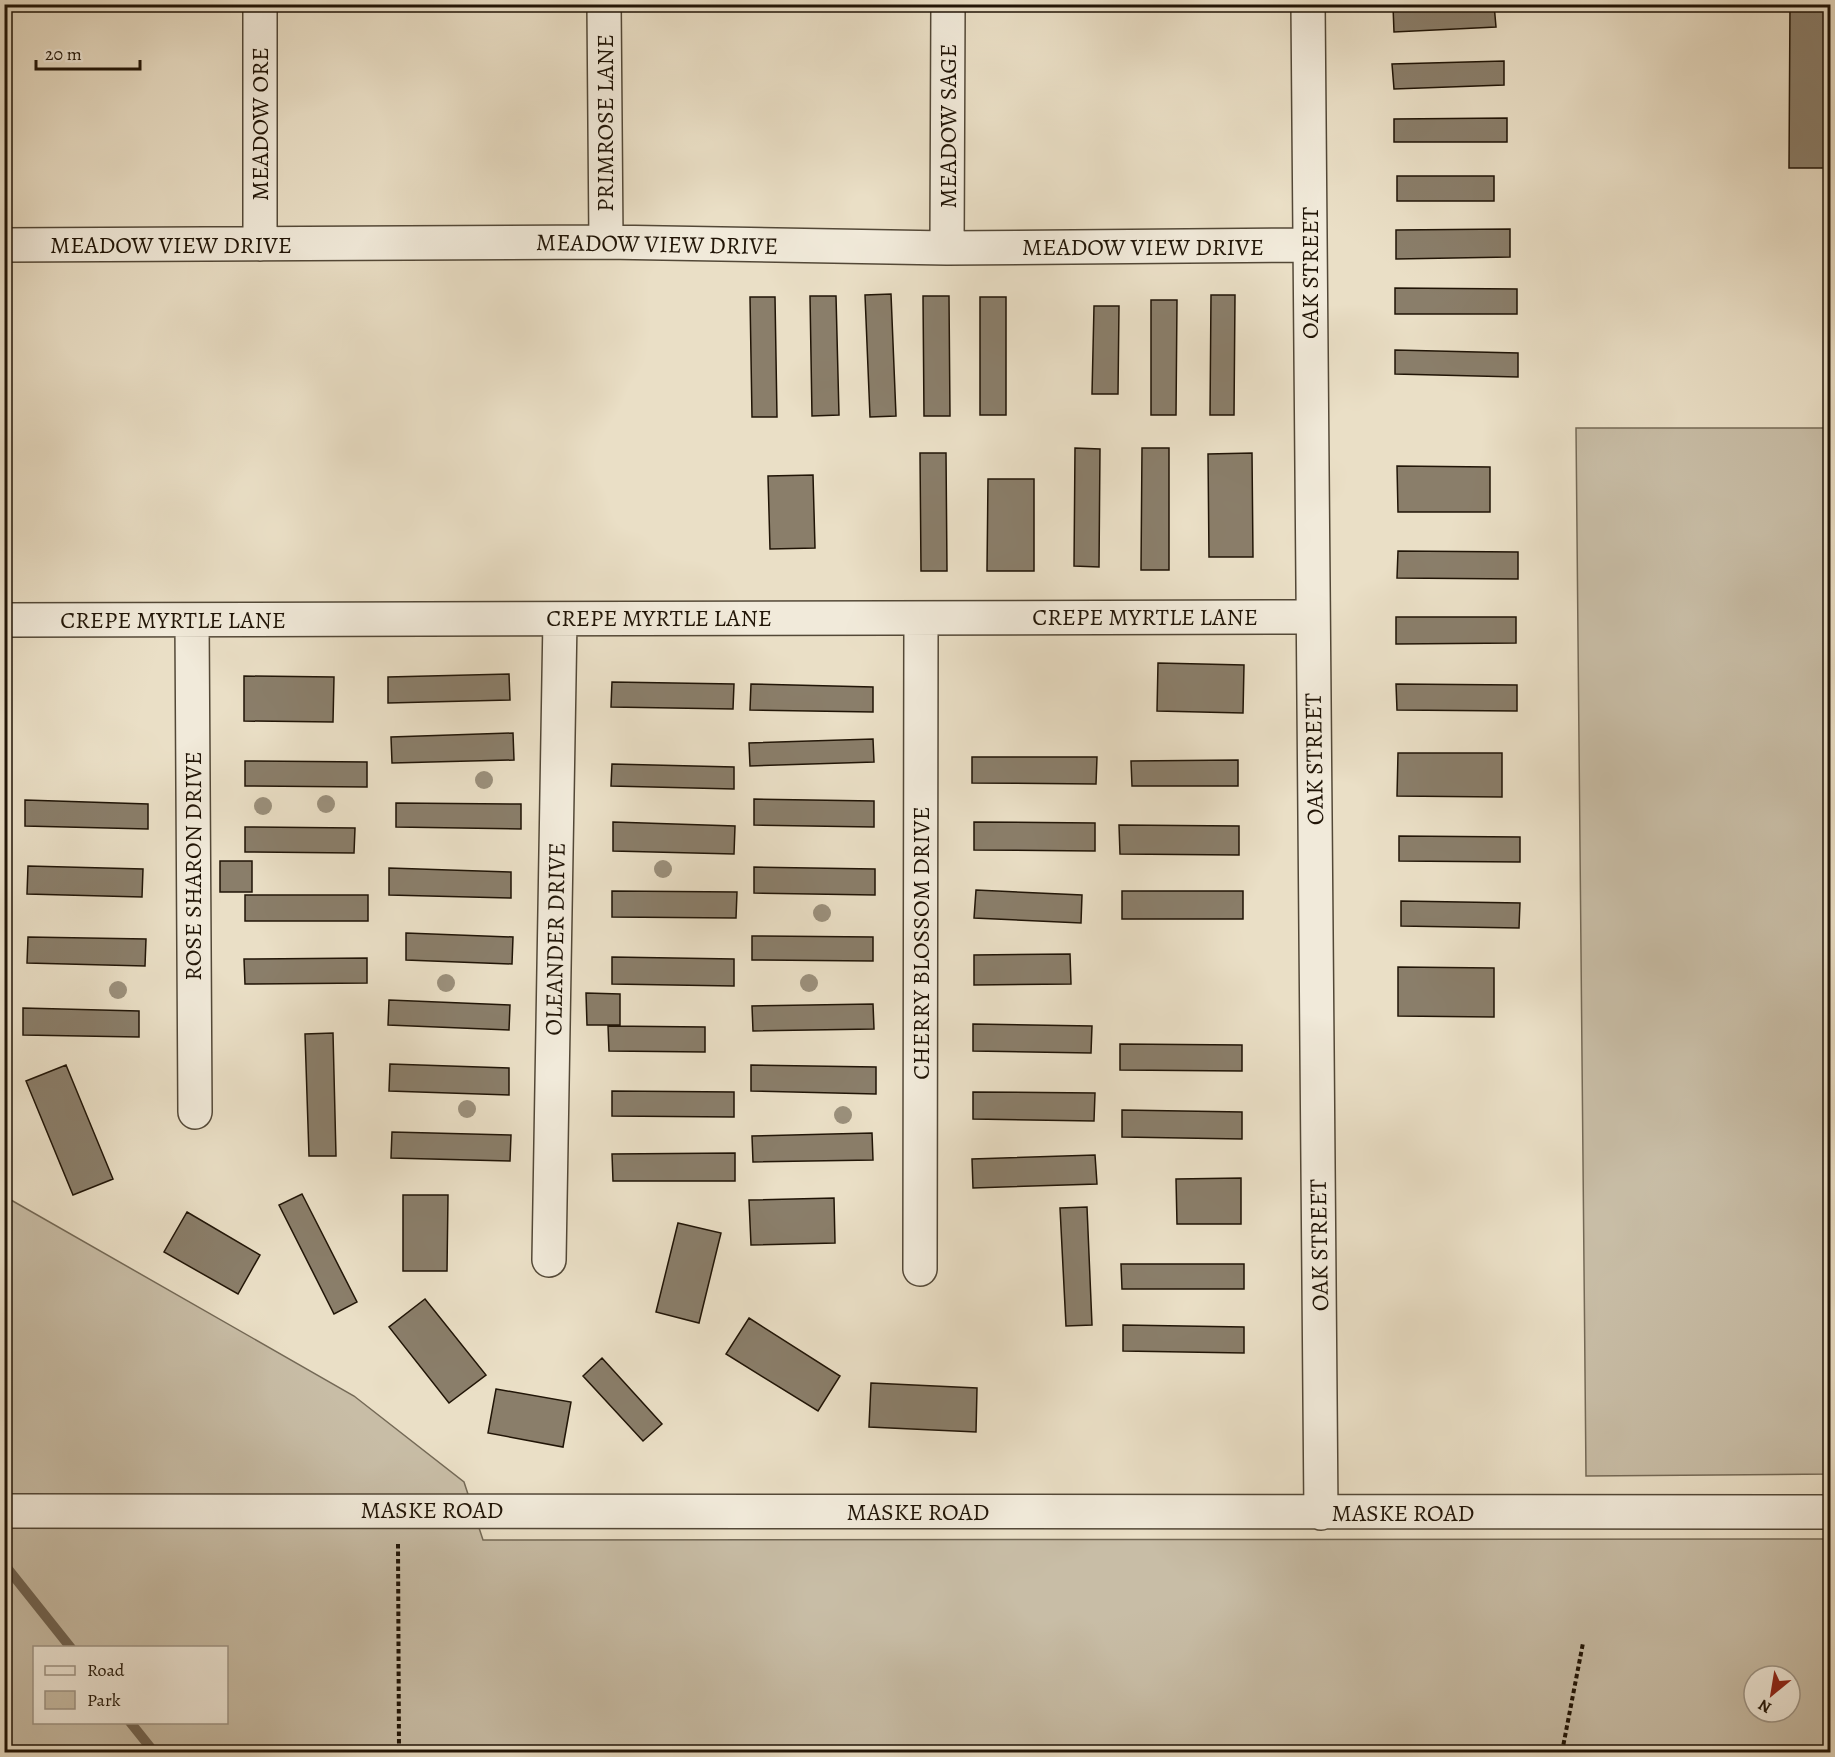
<svg xmlns="http://www.w3.org/2000/svg" width="1835" height="1757" viewBox="0 0 1835 1757" font-family="Alegreya,serif">
<style>
.green{fill:#c8bda6;stroke:#746956;stroke-width:1.5;fill-rule:evenodd}
.lines{fill:none;stroke-linecap:round;stroke-linejoin:round}
.stream{stroke:#716553;stroke-width:10}
.building{fill:#8a7e6a;stroke:#211507;stroke-width:1.5}
.minor-casing{stroke:#534837;stroke-width:36}
.path{stroke:#211507;stroke-width:4;stroke-dasharray:4.5 3;stroke-linecap:butt}
.minor{stroke:#f1eada;stroke-width:33}
.tree{fill:#9b907c}
.labels{text-anchor:middle;stroke-width:6;stroke-linejoin:round;paint-order:stroke}
.street-label{font-size:24px;fill:#211507;stroke:#f1eada}
</style>
<rect width="100%" height="100%" fill="#eadfc6"/>
<filter id="stains"><feTurbulence type="fractalNoise" baseFrequency=".00333" numOctaves="4"/><feColorMatrix values="0 0 0 0 .2 0 0 0 0 .09 0 0 0 0 .02 0 0 0 .5 -.17"/></filter>
<radialGradient id="worn" r=".72"><stop offset=".6" stop-color="#630" stop-opacity="0"/><stop offset="1" stop-color="#630" stop-opacity=".3"/></radialGradient>
<path class="green" d="M1576,428H1830V1474L1586,1476Z
M4,1196L354,1396L464,1482L483,1540L1830,1539V1752H11L4,1746ZM34,1648H226V1722H34ZM1754,1676H1790V1712H1754Z"/>
<g class="lines">
<path class="stream" d="M4,1564L71,1648
M130,1722L154,1752"/>
</g>
<path class="building" d="M1494,4L1496,27L1394,32L1393,6Z
M1790,4H1830V168H1789Z
M1504,61V85L1394,89L1392,64Z
M1507,118V142H1394V119Z
M1397,176H1494V201H1397Z
M1510,229V257L1396,259V230Z
M1395,288L1517,289V314H1395Z
M891,294L896,416L870,417L865,295Z
M1211,295H1235L1234,415H1210Z
M810,296H836L839,415L812,416Z
M923,296H949L950,416H924Z
M750,297H775L777,417H752Z
M980,297H1006V415H980Z
M1151,300H1177L1176,415H1151Z
M1094,306H1119L1118,394H1092Z
M1395,350L1518,353V377L1395,374Z
M1075,448L1100,449L1099,567L1074,566Z
M1142,448H1169V570H1141Z
M920,453H946L947,571H921Z
M1252,453L1253,557H1209L1208,454Z
M1397,466L1490,467V512H1398Z
M813,475L815,548L770,549L768,476Z
M988,479H1034V571H987Z
M1398,551L1518,552V579L1397,578Z
M1396,617H1516V643L1396,644Z
M1158,663L1244,665L1243,713L1157,711Z
M509,674L510,700L388,703V677Z
M244,676L334,677L333,722L244,721Z
M612,682L734,684L733,709L611,707Z
M751,684L873,687V712L750,710Z
M1396,684L1517,685V711L1397,710Z
M513,733L514,760L392,763L391,737Z
M873,739L874,762L750,766L749,743Z
M1398,753H1502V797L1397,796Z
M972,757H1097L1096,784L972,783Z
M1238,760V786H1132L1131,761Z
M245,761L367,762V787L245,786Z
M612,764L734,767V789L611,786Z
M754,799L874,801V827L754,825Z
M25,800L148,804V829L25,826Z
M396,803L521,804V829L396,827Z
M613,822L735,826L734,854L613,851Z
M974,822L1095,823V851L974,850Z
M1119,825L1239,826V855L1120,854Z
M245,827L355,828L354,853L245,852Z
M1399,836L1520,837V862L1399,861Z
M220,861H252V892H220Z
M28,866L143,869L142,897L27,894Z
M754,867L875,869V895L754,893Z
M389,868L511,872V898L389,895Z
M976,890L1082,895L1081,923L974,918Z
M612,891L737,892L736,918L612,917Z
M1122,891H1243V919H1122Z
M245,895H368V921H245Z
M1401,901L1520,903L1519,928L1401,926Z
M406,933L513,937L512,964L406,960Z
M752,936L873,937V961L752,960Z
M28,937L146,939L145,966L27,963Z
M1070,954L1071,984L974,985V955Z
M612,957L734,959V986L612,984Z
M367,958V983L245,984L244,959Z
M1398,967L1494,968V1017L1398,1016Z
M586,993L620,994V1025H587Z
M389,1000L510,1005L509,1030L388,1025Z
M873,1004L874,1029L753,1031L752,1006Z
M23,1008L139,1011V1037L23,1035Z
M973,1024L1092,1026L1091,1053L973,1051Z
M608,1026L705,1027V1052L609,1051Z
M333,1033L336,1156H309L305,1034Z
M1120,1044L1242,1045V1071L1120,1070Z
M390,1064L509,1068V1095L389,1091Z
M66,1065L113,1179L73,1195L26,1081Z
M751,1065L876,1067V1094L751,1091Z
M612,1091L734,1092V1117L612,1116Z
M973,1092L1095,1093L1094,1121L973,1119Z
M1122,1110L1242,1112V1139L1122,1137Z
M392,1132L511,1135L510,1161L391,1158Z
M872,1133L873,1160L753,1162L752,1136Z
M735,1153V1181H613L612,1154Z
M1095,1155L1097,1184L973,1188L972,1159Z
M1241,1178V1224H1177L1176,1179Z
M302,1194L357,1302L334,1314L279,1205Z
M403,1195H448L447,1271H403Z
M834,1198L835,1243L751,1245L749,1200Z
M1087,1207L1092,1325L1066,1326L1060,1208Z
M187,1212L260,1255L238,1294L164,1252Z
M678,1223L721,1233L699,1323L656,1312Z
M1121,1264H1244V1289H1122Z
M425,1299L486,1375L449,1403L389,1327Z
M749,1318L840,1376L818,1411L726,1354Z
M1123,1325L1244,1327V1353L1123,1351Z
M602,1358L662,1424L643,1441L583,1376Z
M871,1383L977,1388L976,1432L869,1427Z
M496,1389L571,1402L563,1447L488,1433Z"/>
<g class="lines">
<defs>
<path id="minor" d="M604,4L606,242
M1308,4L1321,1513
M260,244V4
M4,245L606,242L947,248L1310,245
M947,248L948,4
M4,620L1313,617
M192,620L195,1112
M549,1260L560,619
M920,1269L921,618
M4,1511L1830,1512"/>
</defs>
<use href="#minor" class="minor-casing"/>
<path class="path" d="M398,1544L399,1752
M1562,1752L1583,1643"/>
<use href="#minor" class="minor"/>
</g>
<g class="tree">
<circle cx="484" cy="780" r="9"/>
<circle cx="326" cy="804" r="9"/>
<circle cx="263" cy="806" r="9"/>
<circle cx="663" cy="869" r="9"/>
<circle cx="822" cy="913" r="9"/>
<circle cx="446" cy="983" r="9"/>
<circle cx="809" cy="983" r="9"/>
<circle cx="118" cy="990" r="9"/>
<circle cx="467" cy="1109" r="9"/>
<circle cx="843" cy="1115" r="9"/>
</g>
<g class="labels">
<g class="street-label">
<text transform="translate(605 123) rotate(-90)" y="8">PRIMROSE LANE</text>
<text transform="translate(260 124) rotate(-90)" y="8">MEADOW ORE</text>
<text transform="translate(948 126) rotate(-90)" y="8">MEADOW SAGE</text>
<text transform="translate(657 244) rotate(1)" y="8">MEADOW VIEW DRIVE</text>
<text x="171" y="253">MEADOW VIEW DRIVE</text>
<text x="1143" y="255">MEADOW VIEW DRIVE</text>
<text transform="translate(1310 273) rotate(-90)" y="8">OAK STREET</text>
<text x="1145" y="625">CREPE MYRTLE LANE</text>
<text x="659" y="626">CREPE MYRTLE LANE</text>
<text x="173" y="628">CREPE MYRTLE LANE</text>
<text transform="translate(1314 759) rotate(-91)" y="8">OAK STREET</text>
<text transform="translate(193 866) rotate(-90)" y="8">ROSE SHARON DRIVE</text>
<text transform="translate(555 939) rotate(-89)" y="8">OLEANDER DRIVE</text>
<text transform="translate(921 943) rotate(-90)" y="8">CHERRY BLOSSOM DRIVE</text>
<text transform="translate(1319 1245) rotate(-91)" y="8">OAK STREET</text>
<text x="432" y="1518">MASKE ROAD</text>
<text x="918" y="1520">MASKE ROAD</text>
<text x="1403" y="1521">MASKE ROAD</text>
</g>
</g>
<rect width="1835" height="1757" fill="none" stroke="#eadfc6" stroke-width="24"/>
<rect x="6" y="6" width="1823" height="1745" fill="none" stroke="#211507" stroke-width="3"/>
<rect x="12" y="12" width="1811" height="1733" fill="none" stroke="#211507" stroke-width="1.5"/>
<rect x="33" y="1646" width="195" height="78" fill="#f1eada" stroke="#9e9586" stroke-width="1.5"/>
<rect x="45" y="1666" width="30" height="9" fill="#f1eada" stroke="#9e9586" stroke-width="1.5"/>
<text x="87" y="1676" font-size="18" fill="#211507">Road</text>
<rect x="45" y="1691" width="30" height="18" fill="#c8bda6" stroke="#9e9586" stroke-width="1.5"/>
<text x="87" y="1706" font-size="18" fill="#211507">Park</text>
<g transform="translate(1772 1694) rotate(210)"><circle r="28" fill="#f1eada" stroke="#9e9586" stroke-width="1.5"/>
<path d="M0-4.5L10 22L0 15L-10 22Z" fill="#8f2418"/>
<text y="-9" font-size="16" font-weight="bold" text-anchor="middle" fill="#211507">N</text>
</g>
<path d="M36 60v9h104v-9" fill="none" stroke="#211507" stroke-width="3"/>
<text x="45" y="60" font-size="18" fill="#211507" stroke="#f1eada" stroke-width="4.5" paint-order="stroke">20 m</text>
<rect width="100%" height="100%" filter="url(#stains)"/>
<rect width="100%" height="100%" fill="url(#worn)"/>
</svg>
